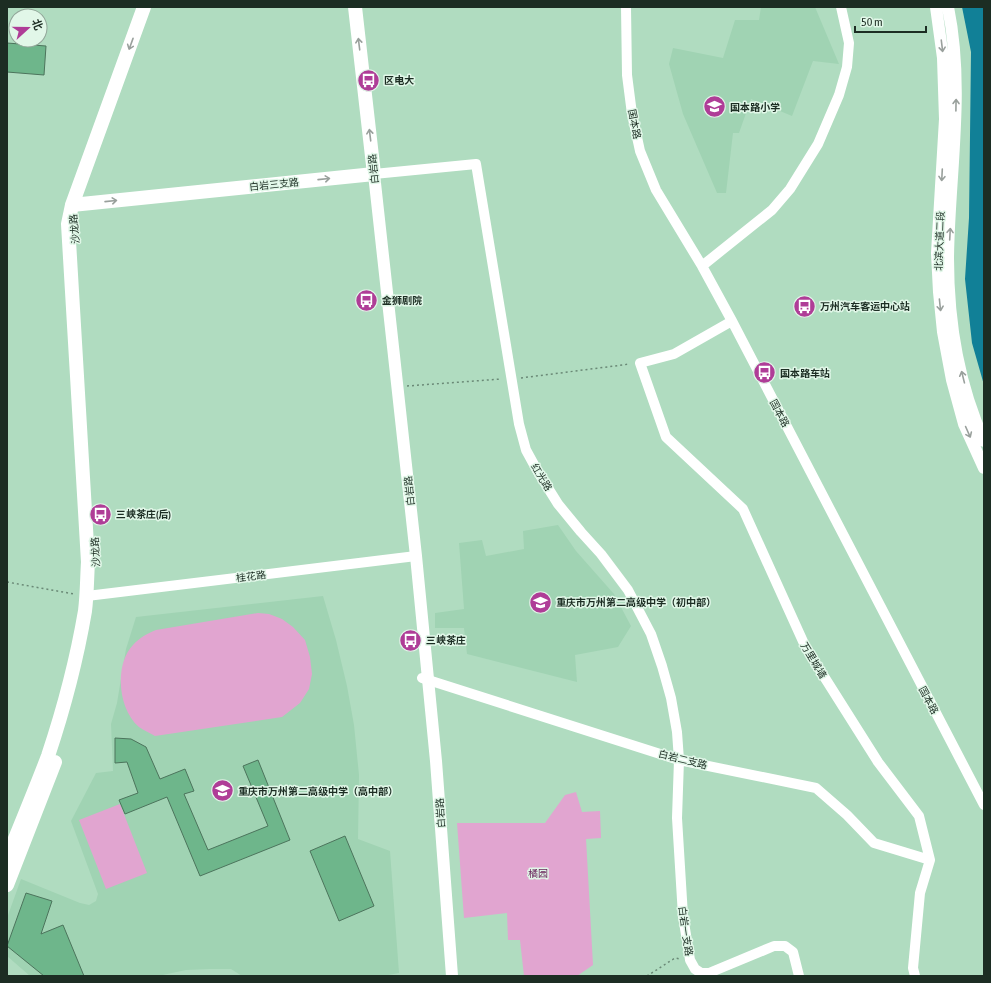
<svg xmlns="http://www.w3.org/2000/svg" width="991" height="983" viewBox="0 0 991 983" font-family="'Asap Condensed','Noto Sans SC',sans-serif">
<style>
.built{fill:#a0d3b3}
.green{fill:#e1a5d0}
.water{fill:#118097}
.building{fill:#6eb68b;stroke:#4c745c}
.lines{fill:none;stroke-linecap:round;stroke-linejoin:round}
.path{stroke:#6a8976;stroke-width:1.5;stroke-dasharray:2 3;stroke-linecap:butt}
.minor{stroke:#fff;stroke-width:10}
.major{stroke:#fff;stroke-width:12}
.highway{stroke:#fff;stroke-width:14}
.oneway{stroke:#99a09c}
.labels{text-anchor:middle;stroke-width:3;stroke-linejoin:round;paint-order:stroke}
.poi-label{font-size:10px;font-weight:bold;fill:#1c2d23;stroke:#e1f7e8;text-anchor:start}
.street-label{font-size:10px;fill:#1c2d23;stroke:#e1f7e8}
.park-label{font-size:10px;fill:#661d57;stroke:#e1f7e8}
</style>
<rect width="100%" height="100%" fill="#b0dcc0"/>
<path class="built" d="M761,7H815L839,64L813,61L792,116L751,99L739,133H733L726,193H717L683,114L669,64L673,48L723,58L735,20H759Z
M558,525L576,551L614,594L631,626L618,647L575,655L577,682L467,654L464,628H435V613L464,609L459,543L482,540L486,556L524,549L523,531Z
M323,596L336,640L347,686L354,725L359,775L358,839L390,851L399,973L383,976H242L231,969H210L186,970L158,976H30L7,956V918L21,879L80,903L89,905L96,901L98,894L71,821L96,773L113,771L111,724L117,703L126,649L136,617Z"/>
<path class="green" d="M258,613L269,614L282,619L293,627L305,640L310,657L312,674L309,689L300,703L282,717L155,736C150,733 143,730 139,727C118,709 114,665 133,645C139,638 148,633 156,630Z
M576,792L582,812L600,811L601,838L586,839L593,965L577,976H524L520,940H508L507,913L464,918L457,823H545L565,795Z
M120,804L147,873L106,889L79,820Z"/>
<path class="water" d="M962,7H984V385L972,343L965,279L969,218L971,52Z"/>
<path class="building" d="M7,43L46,46L44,75L7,72Z
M115,738L131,739L146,747L160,779L185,769L194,791L184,794L208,850L268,826L243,766L258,760L290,840L200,876L167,797L125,814L119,800L138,793L127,762L115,763Z
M345,836L374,906L339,921L310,851Z
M26,893L52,901L41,934L63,925L84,976H44L7,946Z"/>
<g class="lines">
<path class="path" d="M521,378L630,364
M407,386L501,379
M7,582L74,594
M647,976L675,958L680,959"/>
<path class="minor" d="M626,7L627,75L632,114L640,151L656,190L702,266L732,321L984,805
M374,174L476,164L519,424L526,450L538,472L558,504L581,532L601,554L628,590L651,634L662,666L671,698L677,732L679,760L677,818L683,916L690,960L695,969L701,973H709L774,946H785L793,952L799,976
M702,266L772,210L790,189L818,144L839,95L847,67L849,43L841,7
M732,321L674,354L640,363L666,437L743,509L806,648L878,762L919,816L930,860L920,893L913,968L915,976
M87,596L416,556
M422,678L679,760L816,788L847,815L874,843L930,860"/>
<path class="major" d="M936,7L943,58L945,119L937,253L939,292L943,332L952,380L964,424L984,468
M948,7C965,90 949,174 948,258C948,319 958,384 984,441
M374,174L416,556L436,761L452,976"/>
<path class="highway" d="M72,205L374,174L355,7
M7,858C21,824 35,790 48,756C63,711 77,658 85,611C87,595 87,578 88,562L68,224L72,205L144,7
M7,885L55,762"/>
</g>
<defs><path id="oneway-shaft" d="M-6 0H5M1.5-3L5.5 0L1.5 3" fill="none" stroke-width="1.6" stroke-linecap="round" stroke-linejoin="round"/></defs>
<g class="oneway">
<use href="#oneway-shaft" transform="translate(131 44) rotate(110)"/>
<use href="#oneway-shaft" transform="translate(359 44) rotate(-97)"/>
<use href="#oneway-shaft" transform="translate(942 46) rotate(83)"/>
<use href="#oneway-shaft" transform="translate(956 105) rotate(-89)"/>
<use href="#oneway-shaft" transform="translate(370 135) rotate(-97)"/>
<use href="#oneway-shaft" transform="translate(942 175) rotate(93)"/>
<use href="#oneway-shaft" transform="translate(324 179) rotate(-6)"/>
<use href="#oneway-shaft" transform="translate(111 201) rotate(-6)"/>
<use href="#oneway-shaft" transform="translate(950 234) rotate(-87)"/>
<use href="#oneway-shaft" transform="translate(940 305) rotate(84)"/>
<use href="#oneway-shaft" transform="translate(963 377) rotate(-104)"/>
<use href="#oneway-shaft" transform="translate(968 432) rotate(66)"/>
</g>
<defs>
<symbol id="bus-disc" viewBox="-11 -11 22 22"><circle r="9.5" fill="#af3d97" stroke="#e1f7e8"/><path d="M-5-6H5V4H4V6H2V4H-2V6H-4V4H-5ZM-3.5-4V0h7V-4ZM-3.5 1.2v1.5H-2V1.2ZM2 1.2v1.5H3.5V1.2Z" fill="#fff"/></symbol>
<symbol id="school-disc" viewBox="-11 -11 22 22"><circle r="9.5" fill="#af3d97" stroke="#e1f7e8"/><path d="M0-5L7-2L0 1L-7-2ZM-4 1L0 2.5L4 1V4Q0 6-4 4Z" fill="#fff"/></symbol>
</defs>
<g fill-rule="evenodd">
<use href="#bus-disc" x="356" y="68" width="25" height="25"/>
<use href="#school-disc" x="702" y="94" width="25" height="25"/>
<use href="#bus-disc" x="354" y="288" width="25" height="25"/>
<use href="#bus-disc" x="792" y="294" width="25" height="25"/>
<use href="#bus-disc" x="752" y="360" width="25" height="25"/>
<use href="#bus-disc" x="88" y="502" width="25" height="25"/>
<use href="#school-disc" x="528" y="590" width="25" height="25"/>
<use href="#bus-disc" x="398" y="628" width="25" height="25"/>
<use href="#school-disc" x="210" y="778" width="25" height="25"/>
</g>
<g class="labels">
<g class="poi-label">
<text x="384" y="84">区电大</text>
<text x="730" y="111">国本路小学</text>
<text x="382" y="304">金狮剧院</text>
<text x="820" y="310">万州汽车客运中心站</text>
<text x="780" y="377">国本路车站</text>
<text x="116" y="518">三峡茶庄(后)</text>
<text x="556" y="606">重庆市万州第二高级中学（初中部）</text>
<text x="426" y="644">三峡茶庄</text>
<text x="238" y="795">重庆市万州第二高级中学（高中部）</text>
</g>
<g class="street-label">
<text transform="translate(635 124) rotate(79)" y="4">国本路</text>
<text transform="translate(373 169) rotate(-96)" y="4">白岩路</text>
<text transform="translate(274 184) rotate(-6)" y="4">白岩三支路</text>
<text transform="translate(74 229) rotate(-95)" y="4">沙龙路</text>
<text transform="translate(939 241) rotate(-88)" y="4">北滨大道二段</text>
<text transform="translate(780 413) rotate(62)" y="4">国本路</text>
<text transform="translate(542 477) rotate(59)" y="4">红光路</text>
<text transform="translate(409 491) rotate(-96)" y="4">白岩路</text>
<text transform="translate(95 552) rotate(-93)" y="4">沙龙路</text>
<text transform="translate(251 576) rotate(-7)" y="4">桂花路</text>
<text transform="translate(814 660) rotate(59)" y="4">万里城墙</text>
<text transform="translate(929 700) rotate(62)" y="4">国本路</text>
<text transform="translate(683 759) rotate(14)" y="4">白岩二支路</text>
<text transform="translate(440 813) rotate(-94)" y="4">白岩路</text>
<text transform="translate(686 931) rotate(82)" y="4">白岩一支路</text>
</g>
<g class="park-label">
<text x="538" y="877">橘园</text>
</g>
</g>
<rect width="991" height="983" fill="none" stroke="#1c2d23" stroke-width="16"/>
<g transform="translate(28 28) rotate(69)"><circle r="19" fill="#e1f7e8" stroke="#92a699"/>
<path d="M0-3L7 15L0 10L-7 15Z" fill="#af3d97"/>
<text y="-6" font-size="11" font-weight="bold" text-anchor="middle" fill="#1c2d23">北</text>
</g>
<path d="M855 26v6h71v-6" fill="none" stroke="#1c2d23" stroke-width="2"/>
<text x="861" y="26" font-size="12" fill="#1c2d23" stroke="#e1f7e8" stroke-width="3" paint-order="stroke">50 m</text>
</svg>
